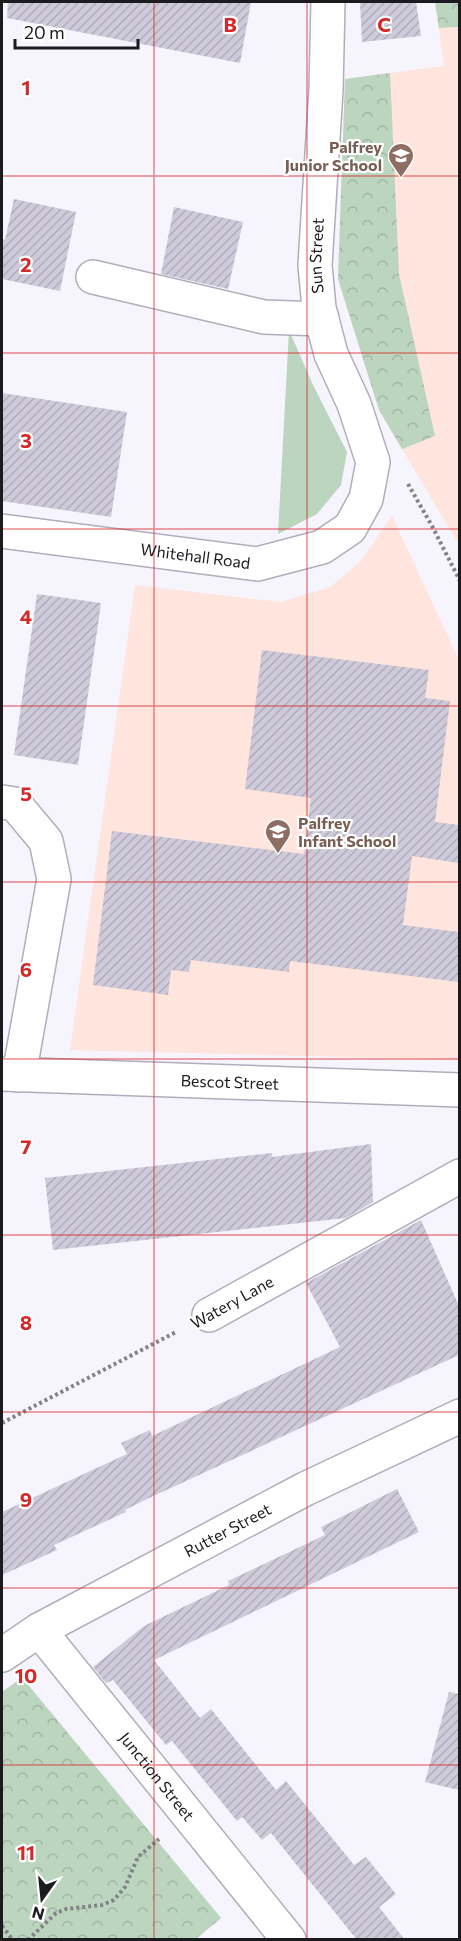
<svg xmlns="http://www.w3.org/2000/svg" width="461" height="1941" viewBox="0 0 461 1941" font-family="Commissioner,sans-serif">
<style>
.education{fill:#ffe5de}
.grass{fill:#bcd5bf}
.forest{fill:url(#forest-crowns)}
.building{fill:url(#building-hatch)}
.lines{fill:none;stroke-linecap:round;stroke-linejoin:round}
.minor-casing{stroke:#b1adbc;stroke-width:36}
.path{stroke:#848289;stroke-width:4;stroke-dasharray:3 3;stroke-linecap:butt}
.minor{stroke:#fff;stroke-width:33}
.grid{fill:none;stroke:#d62828;stroke-width:1.5;stroke-opacity:0.55}
.labels{text-anchor:middle;stroke-width:4.5;stroke-linejoin:round;paint-order:stroke}
.education-label{font-size:16px;font-weight:bold;fill:#785e54;stroke:#fff;text-anchor:end}
.street-label{font-size:16px;fill:#1b1a1f;stroke:#fff}
.grid-label{font-size:20px;text-anchor:middle;font-weight:bold;fill:#d62828;stroke:#fff;stroke-width:4.5;stroke-linejoin:round;paint-order:stroke}
</style>
<defs>
<pattern id="forest-crowns" width="20" height="18" patternUnits="userSpaceOnUse" patternTransform="scale(1.5)"><rect width="20" height="18" fill="#bcd5bf"/><path d="M2 6a3 3 0 1 1 6 0M12 15a3 3 0 1 1 6 0" fill="none" stroke="#a1b6a4"/></pattern>
<pattern id="building-hatch" width="6" height="6" patternUnits="userSpaceOnUse" patternTransform="scale(1.5)"><rect width="6" height="6" fill="#cecad9"/><path d="M-1 1l2-2M0 6l6-6M5 7l2-2" fill="none" stroke="#b0adba"/></pattern>
</defs>
<rect width="100%" height="100%" fill="#f6f4fd"/>
<path class="education" d="M435,2H459V545L379,410L338,279L345,79L444,66Z
M392,516L459,660V1060L70,1050L135,585L280,602L330,587L359,563Z"/>
<path class="grass" d="M289,330L313,385L347,452L341,485L317,514L278,534Z"/>
<path class="forest" d="M435,2H459V27L439,28Z
M390,73L399,274L435,436L402,449L379,410L338,279L345,79Z
M17,1681H25L221,1918L196,1939H2V1692Z"/>
<path class="building" d="M8,2H251L240,63L7,18Z
M360,2H416L421,36L362,42Z
M14,199L76,212L60,291L2,279V239L5,240Z
M174,207L243,222L228,289L161,274Z
M2,393L127,412L111,517L2,501Z
M37,594L101,603L78,765L14,755Z
M262,650L429,670L425,698L450,701L435,822L459,825V863L412,856L403,925L459,932V982L290,961L289,972L191,960L189,972L171,970L168,995L93,985L112,831L304,854L311,798L245,789Z
M371,1144L373,1202L346,1218L53,1250L45,1178L272,1153V1157Z
M421,1220L459,1306V1355L147,1499L125,1510L126,1512L54,1545L57,1550L2,1575V1512L127,1454L121,1443L150,1430L152,1436L340,1347L306,1283Z
M397,1489L419,1532L154,1660L200,1718L211,1709L276,1790L286,1781L354,1865L366,1857L396,1894L379,1907L405,1940H357L271,1833L262,1840L242,1817L237,1821L172,1741L166,1745L113,1680L106,1683L93,1667L144,1626L229,1585L228,1581L325,1535L321,1527Z
M449,1692L459,1694V1790L425,1782Z"/>
<g class="lines">
<defs>
<g id="minor">
<path d="M93,277L264,317L322,319"/>
<path id="s1" d="M2,531L257,564L322,547L350,528L366,499L373,462L354,404L331,354L319,308L315,265L326,90L328,2"/>
<path d="M2,802L15,804L46,841L54,879L19,1075"/>
<path id="s2" d="M2,1074L460,1090"/>
<path d="M209,1315L460,1176"/>
<path id="s3" d="M39,1630L289,1940"/>
<path id="s4" d="M2,1655L39,1630L305,1489L460,1416"/>
</g>
</defs>
<use href="#minor" class="minor-casing"/>
<path class="path" d="M408,484L432,526L460,581
M2,1423L176,1332
M2,1926L13,1940
M28,1940L56,1913L66,1909L102,1905L114,1900L125,1887L138,1857L159,1839"/>
<use href="#minor" class="minor"/>
</g>
<path class="grid" d="M154,2V1940M307,2V1940M2,176H460M2,353H460M2,529H460M2,706H460M2,882H460M2,1059H460M2,1235H460M2,1412H460M2,1588H460M2,1765H460"/>
<defs>
<symbol id="school-pin" viewBox="-11 -11 22 30"><path d="M0 17L-7.5 6A9.5 9.5 0 1 1 7.5 6Z" fill="#8d6e63" stroke="#fff"/><path d="M0-5L7-2L0 1L-7-2ZM-4 1L0 2.5L4 1V4Q0 6-4 4Z" fill="#fff"/></symbol>
</defs>
<g fill-rule="evenodd">
<use href="#school-pin" x="386" y="141" width="30" height="40"/>
<use href="#school-pin" x="263" y="817" width="30" height="40"/>
</g>
<g class="labels">
<g class="education-label">
<text x="382" y="153">Palfrey<tspan x="382" dy="18">Junior School</tspan></text>
<text x="298" y="829" text-anchor="start">Palfrey<tspan x="298" dy="18">Infant School</tspan></text>
</g>
<g class="street-label">
<text dy="6" stroke="none"><textPath href="#s1" startOffset="645">Sun Street</textPath></text>
<text dy="6" stroke="none"><textPath href="#s1" startOffset="195">Whitehall Road</textPath></text>
<text dy="6" stroke="none"><textPath href="#s2" startOffset="228">Bescot Street</textPath></text>
<text transform="translate(232 1302) rotate(-29)" y="6">Watery Lane</text>
<text dy="6" stroke="none"><textPath href="#s4" startOffset="258">Rutter Street</textPath></text>
<text dy="6" stroke="none"><textPath href="#s3" startOffset="188">Junction Street</textPath></text>
</g>
</g>
<g class="grid-label">
<text x="230" y="32">B</text>
<text x="384" y="32">C</text>
<text x="26" y="95">1</text>
<text x="26" y="272">2</text>
<text x="26" y="448">3</text>
<text x="26" y="624">4</text>
<text x="26" y="801">5</text>
<text x="26" y="977">6</text>
<text x="26" y="1154">7</text>
<text x="26" y="1330">8</text>
<text x="26" y="1507">9</text>
<text x="26" y="1683">10</text>
<text x="26" y="1860">11</text>
</g>
<rect width="461" height="1941" fill="none" stroke="#1b1a1f" stroke-width="6"/>
<g transform="translate(42 1899) rotate(195)" stroke="#ffffff" stroke-width="4.5" paint-order="stroke">
<path d="M0-4.5L10 22L0 15L-10 22Z" fill="#1b1a1f"/>
<text y="-9" font-size="16" font-weight="bold" text-anchor="middle" fill="#1b1a1f">N</text>
</g>
<path d="M15 39v9h123v-9" fill="none" stroke="#1b1a1f" stroke-width="3"/>
<text x="24" y="39" font-size="18" fill="#1b1a1f" stroke="#ffffff" stroke-width="4.5" paint-order="stroke">20 m</text>
</svg>
